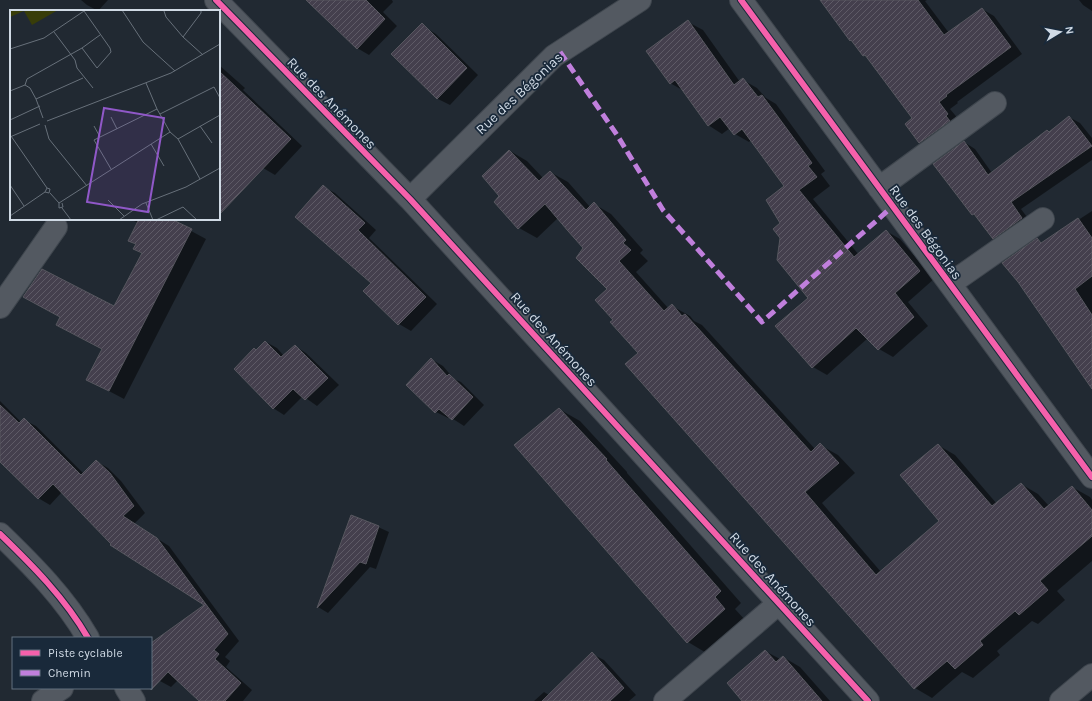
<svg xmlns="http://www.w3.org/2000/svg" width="1092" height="701" viewBox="0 0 1092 701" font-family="Karla,sans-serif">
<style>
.shadow{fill:#0007}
.building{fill:url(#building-hatch);stroke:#57575f}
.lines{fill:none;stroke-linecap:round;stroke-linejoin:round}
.minor-casing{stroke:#3f464e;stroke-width:24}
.minor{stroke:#535961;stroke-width:22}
.quiet{stroke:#c07fdc;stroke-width:5;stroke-dasharray:10 5;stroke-linecap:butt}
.cycleway-casing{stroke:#19293a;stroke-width:8}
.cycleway{stroke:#f560ab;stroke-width:6}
.labels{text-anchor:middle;stroke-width:3.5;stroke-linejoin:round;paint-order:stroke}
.street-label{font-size:14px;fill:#d0dae5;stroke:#19293a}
.inset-road{fill:none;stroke:#67707a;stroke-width:1}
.view{fill:#9058c8;fill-opacity:0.15;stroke:#9058c8;stroke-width:2}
.inset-edge{fill:none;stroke:#d0dae5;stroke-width:2}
</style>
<defs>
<pattern id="building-hatch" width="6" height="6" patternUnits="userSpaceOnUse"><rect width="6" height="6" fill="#443f4d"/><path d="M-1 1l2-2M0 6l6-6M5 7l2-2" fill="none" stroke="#5e5a66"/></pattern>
</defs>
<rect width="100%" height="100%" fill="#212932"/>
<path class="shadow" d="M81,0H108L98,11L87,5Z
M307,0H392L393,2L383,12L397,26L369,55L357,48Z
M826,0H927L925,1L949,33L982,9L994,16L1022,54L957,102L958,103L950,109L960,121L932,149L920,142L914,119L869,58L864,55L854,42L851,40L823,3Z
M1079,0H1092V11L1083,5Z
M688,22L703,30L740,82L743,80L757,88L766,98L776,104L825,171L821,174L830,186L813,199L859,255L886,231L900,239L934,279L908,302L928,326L893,357L879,349L868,338L827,375L813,367L810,298L782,224L785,186L751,140L749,142L735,134L730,128L722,134L708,125L684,91L670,83Z
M424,27L436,34L478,75L450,105L438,99L392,54Z
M219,65L245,88L243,90L302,146L275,175L263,168L219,124Z
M1069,117L1080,123L1092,138V160L1021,209L1033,225L1004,245L993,238L978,218L972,214L964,142L975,149L992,173L1047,131L1050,132Z
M510,151L527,161L543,178L550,172L568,182L590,207L594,204L611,214L643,250L640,253L648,261L636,272L669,309L672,306L690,316L694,321L702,325L815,449L820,445L838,455L855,473L822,503L881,572L940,521L938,445L955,455L997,504L1021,484L1038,494L1049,506L1072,487L1090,497L1092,500V561L1057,591L1065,600L1038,624L1032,621L997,651L1000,655L973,678L962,672L932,698L915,688L640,353L614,320L608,289L584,248L558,218L537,238L519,228L496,202L501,196Z
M323,187L335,193L376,230L369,238L437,304L411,331L399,324L372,283Z
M1092,211V385L1037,240L1043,243Z
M130,219H169L206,239L124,399L88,380L103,349L57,325L114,308L143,254L134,249L137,245L129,240L138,223Z
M266,342L277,348L284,356L295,346L306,353L339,385L317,406L303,396L284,415L273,408L257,351Z
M431,359L443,366L454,379L461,382L484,405L464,426L450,417L448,418L436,412Z
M0,401L21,422L24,420L36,426L84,474L96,461L108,468L121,481L145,513L134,524L169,546L239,641L225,657L230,661L226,667L252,690L243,701H200L178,680L171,687L160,681L151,669V644L205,604L62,492L50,505L38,498L0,460Z
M559,409L580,421L627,472V473L741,603L735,609L746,621L708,654L688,642Z
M352,517L378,527L389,532L376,569L370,567L328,613L318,607Z
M765,651L780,659L783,657L800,667L830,701H743Z
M592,654L604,660L636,695L629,701H534L544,692L549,695Z"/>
<path class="building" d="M306,0H366L385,19L357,49Z
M820,0H918L944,35L982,8L1011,47L946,95L947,96L939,102L948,114L946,116L950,121L919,143L905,124L912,118L865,55L863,56L851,40L850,41Z
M688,20L734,85L743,78L758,97L762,95L812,163L808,166L817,177L799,190L854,257L886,230L920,271L895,293L914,317L878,350L856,328L812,368L775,326L808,298L777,260L780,238L773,229L780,223L766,200L784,186L742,129L734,135L720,117L708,126L675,80L670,84L646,51Z
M422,23L467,68L437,99L391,54Z
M219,71L291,139L219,215Z
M1069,116L1092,146L1011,202L1022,218L993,239L974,214L972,215L933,164L964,141L988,175L1047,130L1049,132Z
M509,150L539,181L550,171L586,210L594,202L626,240L623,243L631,250L619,261L664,311L672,304L682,316L685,314L811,452L820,443L839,463L805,492L876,575L939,521L900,475L938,444L992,506L1021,483L1044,509L1072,486L1092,510V536L1040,581L1048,590L1019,615L1015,611L980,641L983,645L955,669L947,661L914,689L625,364L638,353L610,322L613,320L595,300L607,289L576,258L583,248L568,231L545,204L518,229L494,202L499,196L482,176Z
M323,185L365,223L358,230L426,297L398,325L363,291L371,283L295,217Z
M1078,218L1092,238V276L1075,289L1092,315V389L1018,282L1002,263L1037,238L1041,243Z
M139,219H171L192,229L109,391L86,380L102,349L56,325L60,317L23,297L42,269L114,306L142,253L133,249L136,244L128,241Z
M265,341L281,357L295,345L328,378L305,400L293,389L273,409L234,369L254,348L256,350Z
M431,358L447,376L449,374L473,397L452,420L439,409L435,413L406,385Z
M0,405L19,423L24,418L81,475L96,460L110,473L134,506L123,516L157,538L205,603L204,604L205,603L228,634L214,650L219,654L215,659L241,683L225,701H199L168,672L151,690V643L204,605L110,545L111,544L53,484L38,499L0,462Z
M559,408L607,459L606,460L721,591L715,597L725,609L687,643L514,445Z
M351,515L379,526L366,564L360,562L317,608Z
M765,650L776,662L783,656L822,701H742L727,683Z
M592,652L624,688L610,701H542Z"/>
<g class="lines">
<defs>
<path id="minor" d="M216,0L410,199L868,701
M741,0L1092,477
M879,188L995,103
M410,199L554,56L640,0
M950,284L1043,219
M0,307L56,227
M0,534C32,565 65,598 88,638
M126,688L134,701
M43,701L62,688
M665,701L779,603
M1061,701L1092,675"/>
</defs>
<use href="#minor" class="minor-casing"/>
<use href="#minor" class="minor"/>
<path class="quiet" d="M560,52L617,135L663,210L762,322L893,206"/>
<defs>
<path id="cycleway" d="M216,0L410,199L868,701
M741,0L1092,477
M0,534C32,565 65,598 88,638"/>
</defs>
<use href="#cycleway" class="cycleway-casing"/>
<use href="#cycleway" class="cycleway"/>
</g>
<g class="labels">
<g class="street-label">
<text transform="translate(519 93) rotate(-43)" y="5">Rue des Bégonias</text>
<text transform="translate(332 103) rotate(46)" y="5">Rue des Anémones</text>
<text transform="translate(926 232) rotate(54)" y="5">Rue des Bégonias</text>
<text transform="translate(554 339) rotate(48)" y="5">Rue des Anémones</text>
<text transform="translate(773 579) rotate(48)" y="5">Rue des Anémones</text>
</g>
</g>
<g transform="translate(10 10)">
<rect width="210" height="210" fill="#212932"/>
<path d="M0,0H48L22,15L14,1L0,7Z" fill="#383d09"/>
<path class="inset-road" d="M112,0L133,32L165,61M155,0L154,1L156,7L173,27L193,45M74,1L100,38L101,42L87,58L72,38L90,25M44,22L65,50L67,58L83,78M173,27L191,3V0M0,39L34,28L74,1M136,73L147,99L160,122L168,129L190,169M0,81L15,75M26,89L20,78L15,75L17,69L72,38M150,104L204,77L210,88M101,107L107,119M33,108L26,89L73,68M0,110L30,96M37,111L161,63L210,34M35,115L39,129L77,176M84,116L90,127M190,116L202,133M1,126L37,178L40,179L39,183L35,182L37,178M0,127L30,114M168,129L210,105M141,134L154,156M101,159L84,130L147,99M0,175L14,196M40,183L49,193M98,190L114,206M52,193L53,197L49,198V193L160,122M136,193L143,210M52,198L61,210M0,206L35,182M109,210L132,194L176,177L210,158M146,210L173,197L187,210"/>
<path class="view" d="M94,98L154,108L138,202L77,192Z"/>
<rect width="210" height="210" class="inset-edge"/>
</g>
<rect x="12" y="637" width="140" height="52" fill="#19293a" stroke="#62707e"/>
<rect x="20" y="650" width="20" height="6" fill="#f560ab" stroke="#62707e"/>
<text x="48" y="657" font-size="12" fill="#d0dae5">Piste cyclable</text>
<rect x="20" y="670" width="20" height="6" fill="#c07fdc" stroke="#62707e"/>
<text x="48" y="677" font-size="12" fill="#d0dae5">Chemin</text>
<g transform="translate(1060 32) rotate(80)" stroke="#19293a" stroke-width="3" paint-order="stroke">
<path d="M0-3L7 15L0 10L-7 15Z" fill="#d0dae5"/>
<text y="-6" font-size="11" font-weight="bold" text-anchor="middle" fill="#d0dae5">N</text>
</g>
</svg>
